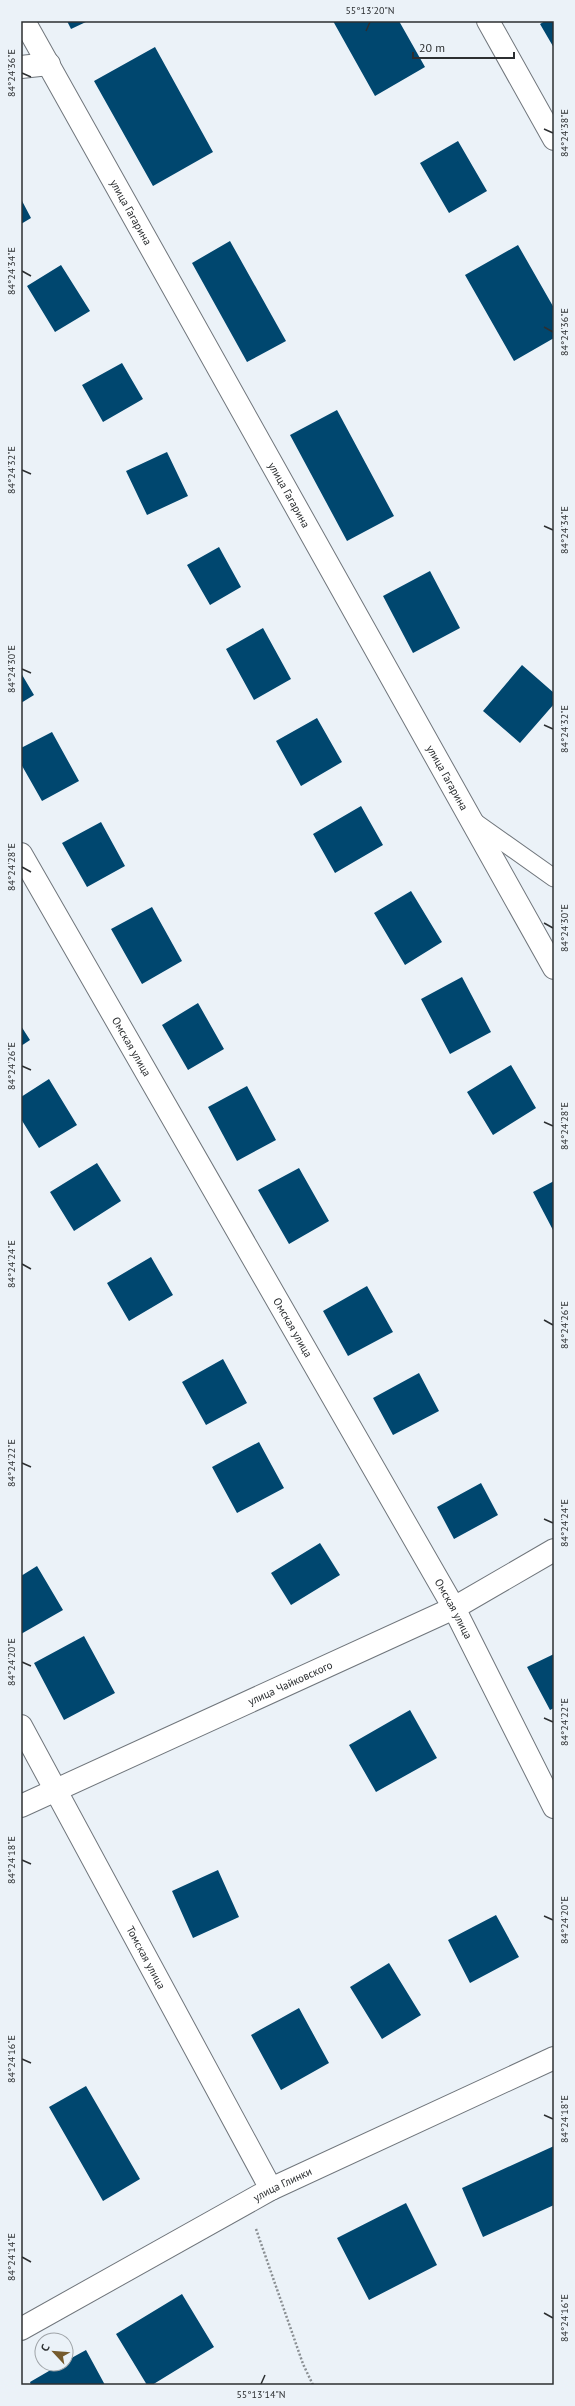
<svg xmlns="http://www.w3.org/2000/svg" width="575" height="2406" viewBox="0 0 575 2406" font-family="'PT Sans',sans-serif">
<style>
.building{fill:#00476f}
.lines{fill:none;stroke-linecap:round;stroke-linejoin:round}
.service-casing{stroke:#70767c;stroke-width:19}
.minor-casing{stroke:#70767c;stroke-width:24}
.path{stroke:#8a8f93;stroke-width:2.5;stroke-dasharray:2 2;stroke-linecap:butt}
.service{stroke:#fff;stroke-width:17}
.minor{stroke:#fff;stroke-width:22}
.ticks{fill:none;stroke:#2c2f31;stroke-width:1.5}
.labels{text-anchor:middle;stroke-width:4;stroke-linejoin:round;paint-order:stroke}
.street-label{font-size:11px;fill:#2c2f31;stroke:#ebf2f8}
.neatline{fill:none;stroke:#2c2f31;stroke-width:1.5}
.ticks-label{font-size:10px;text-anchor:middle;fill:#2c2f31}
</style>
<rect width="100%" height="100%" fill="#ebf2f8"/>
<path class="building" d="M67,21H88L71,29Z
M333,21H399L425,67L375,96Z
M545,21H554V48L540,24Z
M155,47L213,152L153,186L94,81Z
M458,141L487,191L449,213L420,163Z
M21,199L31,218L21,224Z
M230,241L286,341L247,362L192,263Z
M518,245L554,308V338L514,361L465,275Z
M61,265L90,311L55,332L27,286Z
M122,363L143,399L103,422L82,385Z
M337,410L394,516L347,541L290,435Z
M167,452L188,496L147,515L126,471Z
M219,547L241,587L210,605L187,565Z
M430,571L460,628L413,653L383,596Z
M263,628L291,679L254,700L226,649Z
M522,665L554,693V704L520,743L483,711Z
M21,673L34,695L21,703Z
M317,718L342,762L301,786L276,741Z
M52,732L79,781L42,801L21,764V748Z
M361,806L383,845L335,873L313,834Z
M101,822L125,866L87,887L62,843Z
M411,891L442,942L405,965L374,913Z
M152,907L182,961L142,984L111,929Z
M462,977L491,1032L450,1054L421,999Z
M198,1003L224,1049L188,1070L162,1025Z
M21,1026L30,1040L21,1046Z
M511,1065L536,1108L493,1135L467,1092Z
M49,1079L77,1125L39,1148L21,1119V1097Z
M247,1086L276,1140L237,1161L208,1107Z
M97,1163L121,1201L74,1231L50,1192Z
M299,1168L329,1221L289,1244L258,1190Z
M554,1181V1232L533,1192Z
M151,1257L173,1295L129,1321L107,1283Z
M367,1286L393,1332L348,1356L323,1311Z
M223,1359L247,1403L206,1425L182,1382Z
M419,1373L439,1411L393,1435L373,1398Z
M259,1442L284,1488L237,1513L212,1467Z
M481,1483L498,1515L454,1539L437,1507Z
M320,1543L340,1575L291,1605L271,1573Z
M37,1566L63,1610L21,1634V1576Z
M84,1636L115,1693L64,1720L34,1663Z
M554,1654V1708L550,1710L527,1667Z
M410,1710L437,1758L376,1792L349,1745Z
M218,1870L239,1917L193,1938L172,1891Z
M496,1915L519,1957L470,1983L448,1940Z
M389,1963L421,2015L382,2039L350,1987Z
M299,2008L329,2063L281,2090L251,2035Z
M86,2086L140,2179L103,2201L49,2107Z
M554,2146V2205L483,2237L462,2188Z
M406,2203L437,2265L369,2300L337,2238Z
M182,2294L214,2347L152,2385H147L116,2334Z
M86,2350L105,2385H31L30,2382L61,2364H66V2361Z"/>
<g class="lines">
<defs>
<path id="service" d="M472,820L554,878"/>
<g id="minor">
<path id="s1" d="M24,21L554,968"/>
<path d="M488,21L554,139"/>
<path d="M21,67L49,64"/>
<path id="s2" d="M21,854L454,1608L554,1807"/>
<path id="s3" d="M21,1726L271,2189"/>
<path id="s4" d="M21,1806L454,1608L554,1550"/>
<path id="s5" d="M21,2329L271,2189L554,2058"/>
</g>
</defs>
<use href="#service" class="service-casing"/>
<use href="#minor" class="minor-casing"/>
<path class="path" d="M256,2229L303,2364L313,2385"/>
<use href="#service" class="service"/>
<use href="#minor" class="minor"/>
</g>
<path class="ticks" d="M366,31L370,22M22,73L31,77M544,129L553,133M22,271L31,276M544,327L553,332M22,470L31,474M544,526L553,530M22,669L31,673M544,725L553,729M22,867L31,872M544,923L553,928M22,1066L31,1070M544,1122L553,1126M22,1264L31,1269M544,1320L553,1325M22,1463L31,1467M544,1519L553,1523M22,1662L31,1666M544,1718L553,1722M22,1860L31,1864M544,1916L553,1920M22,2059L31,2063M544,2115L553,2119M22,2257L31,2262M544,2313L553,2318M261,2384L265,2375"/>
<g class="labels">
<g class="street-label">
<text dy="4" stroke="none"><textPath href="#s1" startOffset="219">улица Гагарина</textPath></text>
<text dy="4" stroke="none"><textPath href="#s1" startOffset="543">улица Гагарина</textPath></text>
<text dy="4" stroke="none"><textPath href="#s1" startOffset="867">улица Гагарина</textPath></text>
<text dy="4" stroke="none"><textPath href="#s2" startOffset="222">Омская улица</textPath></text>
<text dy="4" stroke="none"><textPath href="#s2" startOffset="546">Омская улица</textPath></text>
<text dy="4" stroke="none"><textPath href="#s2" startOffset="870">Омская улица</textPath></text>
<text dy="4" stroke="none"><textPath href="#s4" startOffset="296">улица Чайковского</textPath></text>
<text dy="4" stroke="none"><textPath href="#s3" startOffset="263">Томская улица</textPath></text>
<text dy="4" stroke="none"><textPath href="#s5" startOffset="299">улица Глинки</textPath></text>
</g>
</g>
<rect width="575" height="2406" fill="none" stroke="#ebf2f8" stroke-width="44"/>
<g transform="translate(54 2352) rotate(296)"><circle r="19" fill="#ebf2f8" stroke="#9fa4a8"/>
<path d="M0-3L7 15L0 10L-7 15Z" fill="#765b2d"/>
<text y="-6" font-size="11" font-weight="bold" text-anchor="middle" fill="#2c2f31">С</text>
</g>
<path d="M413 52v6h101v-6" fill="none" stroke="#2c2f31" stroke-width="2"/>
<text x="419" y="52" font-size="12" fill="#2c2f31" stroke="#ebf2f8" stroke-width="3" paint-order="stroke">20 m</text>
<rect x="22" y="22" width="531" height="2362" class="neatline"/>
<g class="ticks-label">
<text x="370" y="14">55°13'20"N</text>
<text transform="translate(11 73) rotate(-90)" y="4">84°24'36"E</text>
<text transform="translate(564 133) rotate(-90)" y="4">84°24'38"E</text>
<text transform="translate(11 271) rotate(-90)" y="4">84°24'34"E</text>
<text transform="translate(564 332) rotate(-90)" y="4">84°24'36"E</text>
<text transform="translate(11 470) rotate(-90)" y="4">84°24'32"E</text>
<text transform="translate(564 530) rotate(-90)" y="4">84°24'34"E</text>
<text transform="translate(11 669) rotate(-90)" y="4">84°24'30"E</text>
<text transform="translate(564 729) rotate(-90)" y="4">84°24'32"E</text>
<text transform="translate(11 867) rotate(-90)" y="4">84°24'28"E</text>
<text transform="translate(564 928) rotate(-90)" y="4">84°24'30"E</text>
<text transform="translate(11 1066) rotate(-90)" y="4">84°24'26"E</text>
<text transform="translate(564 1126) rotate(-90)" y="4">84°24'28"E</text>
<text transform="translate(11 1264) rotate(-90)" y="4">84°24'24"E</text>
<text transform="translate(564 1325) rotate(-90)" y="4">84°24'26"E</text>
<text transform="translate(11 1463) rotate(-90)" y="4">84°24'22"E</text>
<text transform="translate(564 1523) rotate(-90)" y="4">84°24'24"E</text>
<text transform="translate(11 1662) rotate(-90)" y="4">84°24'20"E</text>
<text transform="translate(564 1722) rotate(-90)" y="4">84°24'22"E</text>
<text transform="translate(11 1860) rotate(-90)" y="4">84°24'18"E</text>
<text transform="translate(564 1920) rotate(-90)" y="4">84°24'20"E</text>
<text transform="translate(11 2059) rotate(-90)" y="4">84°24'16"E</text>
<text transform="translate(564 2119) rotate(-90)" y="4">84°24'18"E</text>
<text transform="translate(11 2257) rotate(-90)" y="4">84°24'14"E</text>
<text transform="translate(564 2318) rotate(-90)" y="4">84°24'16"E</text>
<text x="261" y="2398">55°13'14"N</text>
</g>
</svg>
